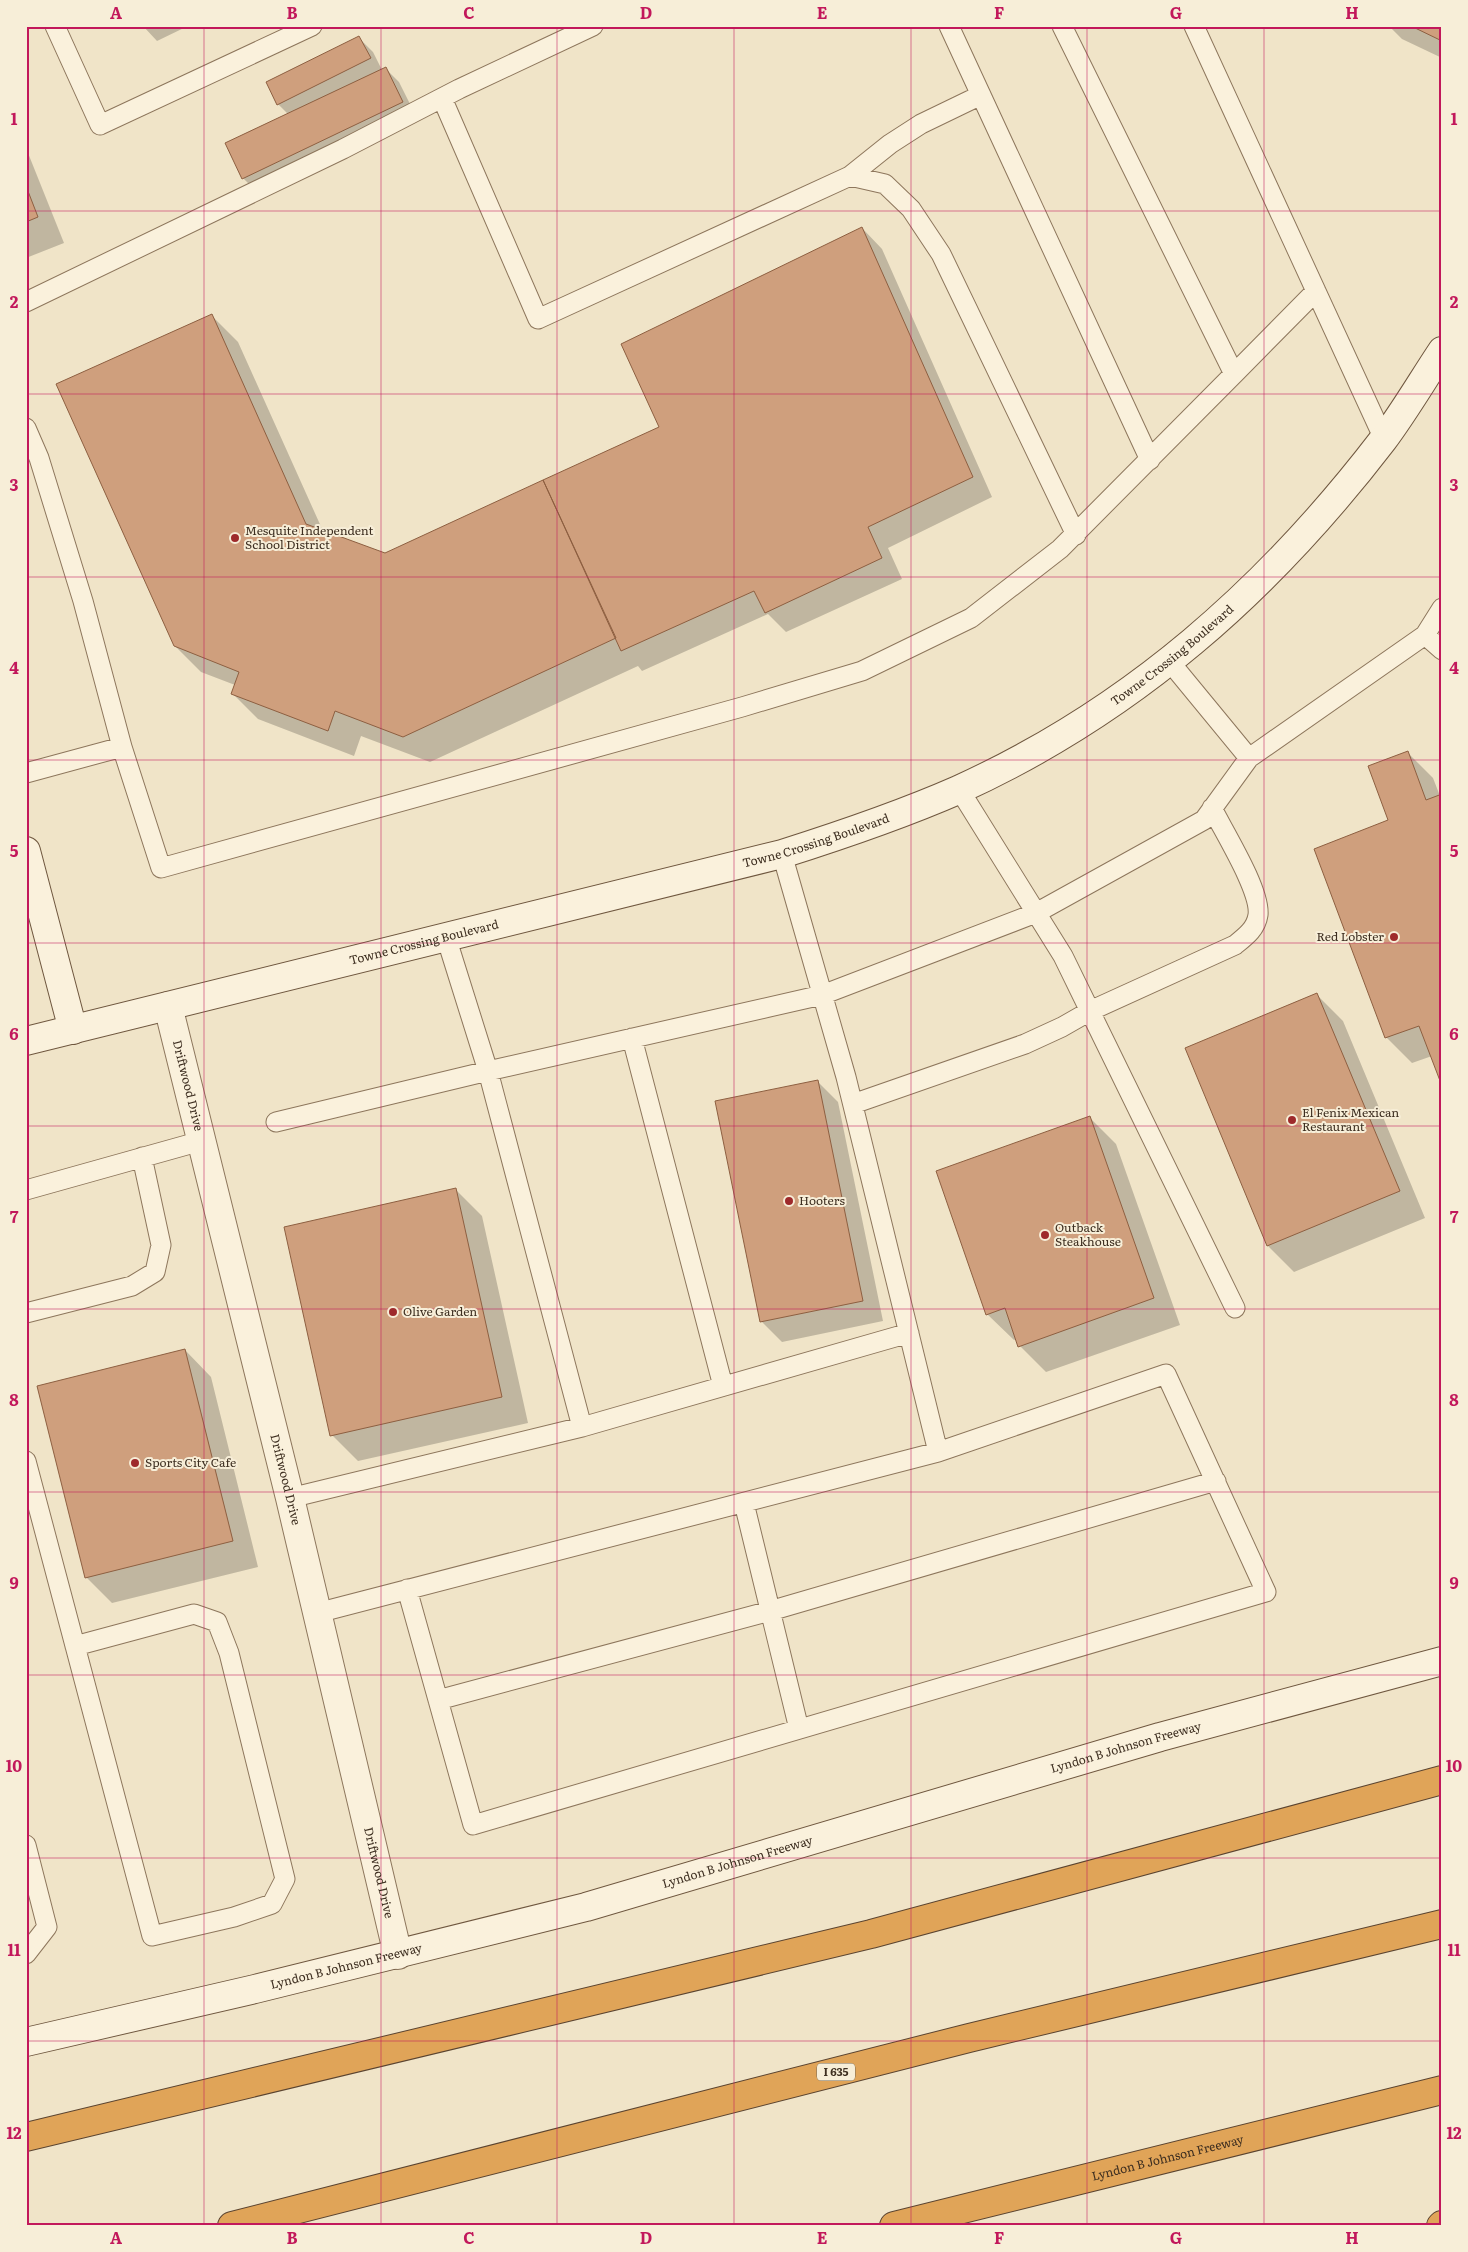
<svg xmlns="http://www.w3.org/2000/svg" width="1468" height="2252" viewBox="0 0 1468 2252" font-family="Literata,serif">
<style>
.shadow{fill:#0003}
.building{fill:#cf9f7d;stroke:#8d5f41}
.lines{fill:none;stroke-linecap:round;stroke-linejoin:round}
.lane-casing{stroke:#8d765c;stroke-width:21}
.street-casing{stroke:#8d765c;stroke-width:30}
.secondary-casing{stroke:#6f573f;stroke-width:30}
.highway-casing{stroke:#5b4430;stroke-width:30}
.lane{stroke:#faf1dc;stroke-width:19}
.street{stroke:#faf1dc;stroke-width:28}
.secondary{stroke:#faf1dc;stroke-width:28}
.highway{stroke:#e0a458;stroke-width:28}
.grid{fill:none;stroke:#c2185b;stroke-width:1;stroke-opacity:0.55}
.poi-dot{fill:#9e2a2b;stroke:#f7eed8;stroke-width:2}
.labels{text-anchor:middle;stroke-width:4;stroke-linejoin:round;paint-order:stroke}
.shield{fill:#f7eed8;stroke:#756857;stroke-width:1}
.shield-label{font-size:11px;font-weight:bold;fill:#3d2e20}
.poi-label{font-size:12px;fill:#3d2e20;stroke:#f7eed8;text-anchor:start}
.street-label{font-size:12px;fill:#3d2e20;stroke:#f7eed8}
.neatline{fill:none;stroke:#c2185b;stroke-width:2}
.grid-label{font-size:16px;text-anchor:middle;font-weight:bold;fill:#c2185b}
</style>
<rect width="100%" height="100%" fill="#f0e4c8"/>
<path class="shadow" d="M143,26H188L157,41Z
M1389,26H1442V58L1402,39Z
M359,38L373,52L382,70L385,68L399,82L416,116L257,192L243,178L288,114L278,104Z
M26,148L64,243L26,258Z
M862,228L882,249L992,497L888,548L902,579L786,632L768,614L642,671L638,666L430,762L361,736L354,756L258,719L232,693L235,685L201,672L175,646L211,315L238,342L323,531L385,554L661,427Z
M1407,752L1433,778L1440,796L1432,1056L1412,1063L1386,1037L1389,821Z
M1317,995L1343,1021L1425,1218L1294,1272L1268,1246L1187,1049Z
M818,1082L838,1102L883,1321L782,1342L762,1322L716,1102Z
M1090,1118L1116,1144L1180,1325L1046,1372L1020,1346L1017,1339L1014,1340L987,1314Z
M456,1190L482,1216L528,1423L358,1461L332,1435Z
M185,1350L211,1377L258,1567L112,1603L86,1577Z"/>
<path class="building" d="M1411,26H1442V41Z
M359,36L371,58L277,105L266,82Z
M386,67L403,102L242,179L225,143Z
M26,186L38,217L26,222Z
M862,227L973,477L868,527L882,558L765,613L754,591L621,651L543,480L659,427L621,344Z
M212,314L306,524L385,553L543,480L616,638L403,737L335,711L328,731L231,694L239,672L174,646L56,384Z
M1408,751L1426,800L1442,794V1086L1419,1026L1385,1038L1314,849L1388,820L1368,766Z
M1317,993L1400,1191L1267,1246L1185,1048Z
M818,1080L863,1301L760,1322L715,1101Z
M1090,1116L1154,1298L1018,1347L1005,1308L986,1315L936,1171Z
M456,1188L502,1397L330,1436L284,1227Z
M185,1349L233,1541L85,1578L37,1386Z"/>
<g class="lines">
<defs>
<path id="lane" d="M55,26L100,125L312,26
M949,26L1150,460
M1194,26L1384,439
M442,98L538,319L850,176L885,184L911,209L941,254L1076,535
M850,176L890,144L921,124L981,95
M26,302L343,149L459,89L593,26
M1234,374L1316,291
M26,428L39,458L83,601L122,747L161,868L742,707L862,671L971,618L1060,549L1234,374L1062,26
M1425,635L1442,650
M1170,662L1249,758L1425,635L1442,608
M26,773L122,747
M959,789L1063,956L1235,1308
M446,937L488,1071L822,995L1036,913L1204,820L1249,758
M632,1038L723,1386
M853,1104L1025,1044L1062,1027L1090,1011L1235,945C1245,937 1256,929 1258,915C1261,891 1224,832 1212,808
M276,1122L488,1071L582,1427L290,1498
M26,1190L201,1141
M26,1313L132,1286L155,1272L161,1245L142,1157
M582,1427L909,1333
M26,1461L152,1936L234,1917L272,1904L285,1879L229,1653L217,1622L194,1614L75,1646
M744,1503L799,1729
M407,1589L473,1825L1266,1592L1166,1374L938,1452L846,1077L782,854
M317,1613L938,1452
M438,1700L770,1611L1216,1481
M26,1845L47,1927L26,1954"/>
<g id="street">
<path id="s1" d="M168,1006L290,1498L398,1955"/>
</g>
<g id="secondary">
<path d="M26,851L73,1030"/>
<path id="s2" d="M26,1041L782,854C842,835 901,815 958,790C1132,711 1268,590 1383,440C1404,412 1422,381 1442,351"/>
<path id="s3" d="M26,2042L255,1989L586,1907L1160,1737L1442,1661"/>
</g>
<g id="highway">
<path d="M26,2137L871,1934L1442,1780"/>
<path d="M232,2226L969,2038L1442,1924"/>
<path id="s4" d="M894,2226L1442,2090"/>
<path d="M1441,2226L1442,2225"/>
</g>
</defs>
<use href="#lane" class="lane-casing"/>
<use href="#street" class="street-casing"/>
<use href="#secondary" class="secondary-casing"/>
<use href="#highway" class="highway-casing"/>
<use href="#lane" class="lane"/>
<use href="#street" class="street"/>
<use href="#secondary" class="secondary"/>
<use href="#highway" class="highway"/>
</g>
<path class="grid" d="M204,26V2226M381,26V2226M557,26V2226M734,26V2226M911,26V2226M1087,26V2226M1264,26V2226M26,211H1442M26,394H1442M26,577H1442M26,760H1442M26,943H1442M26,1126H1442M26,1309H1442M26,1492H1442M26,1675H1442M26,1858H1442M26,2041H1442"/>
<g class="poi-dot">
<circle cx="235" cy="538" r="5"/>
<circle cx="1394" cy="937" r="5"/>
<circle cx="1292" cy="1120" r="5"/>
<circle cx="789" cy="1201" r="5"/>
<circle cx="1045" cy="1235" r="5"/>
<circle cx="393" cy="1312" r="5"/>
<circle cx="135" cy="1463" r="5"/>
</g>
<g class="labels">
<rect class="shield" x="817" y="2063.5" width="38" height="17" rx="4"/>
<g class="shield-label">
<text x="836" y="2076">I 635</text>
</g>
<g class="poi-label">
<text x="245" y="535">Mesquite Independent<tspan x="245" dy="14">School District</tspan></text>
<text x="1384" y="941" text-anchor="end">Red Lobster</text>
<text x="1302" y="1117">El Fenix Mexican<tspan x="1302" dy="14">Restaurant</tspan></text>
<text x="799" y="1205">Hooters</text>
<text x="1055" y="1232">Outback<tspan x="1055" dy="14">Steakhouse</tspan></text>
<text x="403" y="1316">Olive Garden</text>
<text x="145" y="1467">Sports City Cafe</text>
</g>
<g class="street-label">
<text dy="4" stroke="none"><textPath href="#s2" startOffset="1220">Towne Crossing Boulevard</textPath></text>
<text dy="4" stroke="none"><textPath href="#s2" startOffset="815">Towne Crossing Boulevard</textPath></text>
<text dy="4" stroke="none"><textPath href="#s2" startOffset="410">Towne Crossing Boulevard</textPath></text>
<text dy="4" stroke="none"><textPath href="#s1" startOffset="82">Driftwood Drive</textPath></text>
<text dy="4" stroke="none"><textPath href="#s1" startOffset="488">Driftwood Drive</textPath></text>
<text dy="4" stroke="none"><textPath href="#s3" startOffset="1139">Lyndon B Johnson Freeway</textPath></text>
<text dy="4" stroke="none"><textPath href="#s3" startOffset="734">Lyndon B Johnson Freeway</textPath></text>
<text dy="4" stroke="none"><textPath href="#s1" startOffset="892">Driftwood Drive</textPath></text>
<text dy="4" stroke="none"><textPath href="#s3" startOffset="329">Lyndon B Johnson Freeway</textPath></text>
<text dy="4" stroke="none"><textPath href="#s4" startOffset="282">Lyndon B Johnson Freeway</textPath></text>
</g>
</g>
<rect width="1468" height="2252" fill="none" stroke="#f7eed8" stroke-width="55"/>
<rect x="28" y="28" width="1412" height="2196" class="neatline"/>
<g class="grid-label">
<text x="116" y="19">A</text>
<text x="292" y="19">B</text>
<text x="469" y="19">C</text>
<text x="646" y="19">D</text>
<text x="822" y="19">E</text>
<text x="999" y="19">F</text>
<text x="1176" y="19">G</text>
<text x="1352" y="19">H</text>
<text x="14" y="125">1</text>
<text x="1454" y="125">1</text>
<text x="14" y="308">2</text>
<text x="1454" y="308">2</text>
<text x="14" y="491">3</text>
<text x="1454" y="491">3</text>
<text x="14" y="674">4</text>
<text x="1454" y="674">4</text>
<text x="14" y="857">5</text>
<text x="1454" y="857">5</text>
<text x="14" y="1040">6</text>
<text x="1454" y="1040">6</text>
<text x="14" y="1223">7</text>
<text x="1454" y="1223">7</text>
<text x="14" y="1406">8</text>
<text x="1454" y="1406">8</text>
<text x="14" y="1589">9</text>
<text x="1454" y="1589">9</text>
<text x="14" y="1772">10</text>
<text x="1454" y="1772">10</text>
<text x="14" y="1956">11</text>
<text x="1454" y="1956">11</text>
<text x="14" y="2139">12</text>
<text x="1454" y="2139">12</text>
<text x="116" y="2244">A</text>
<text x="292" y="2244">B</text>
<text x="469" y="2244">C</text>
<text x="646" y="2244">D</text>
<text x="822" y="2244">E</text>
<text x="999" y="2244">F</text>
<text x="1176" y="2244">G</text>
<text x="1352" y="2244">H</text>
</g>
</svg>
